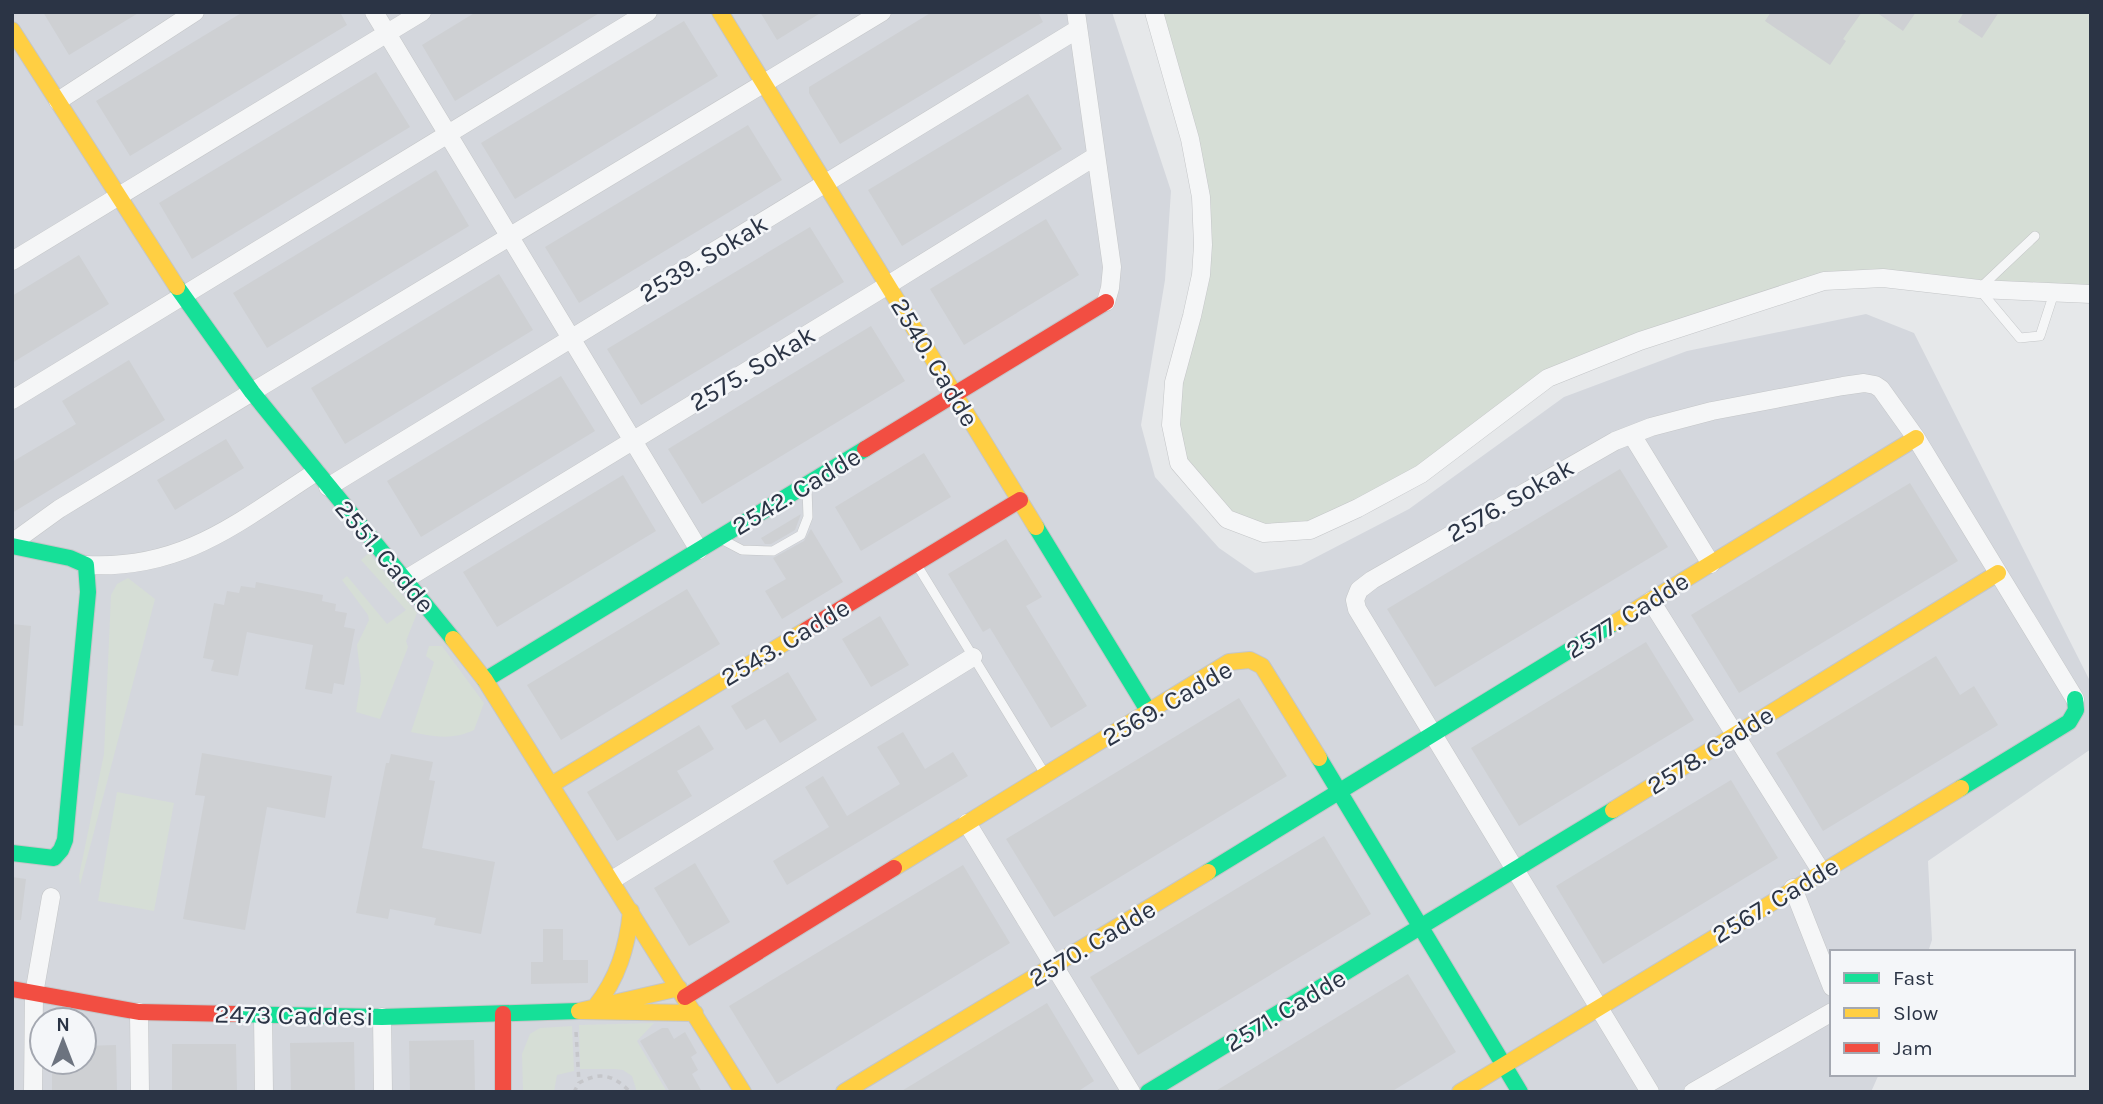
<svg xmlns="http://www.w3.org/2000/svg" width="2103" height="1104" viewBox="0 0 2103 1104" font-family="Karla,sans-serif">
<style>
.built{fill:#d4d7dd;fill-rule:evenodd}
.green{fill:#d6ded6}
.building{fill:#ced0d3}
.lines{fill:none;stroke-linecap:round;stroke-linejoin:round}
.lane-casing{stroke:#c4c6c8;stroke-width:10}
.street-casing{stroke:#c4c6c8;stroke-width:19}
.fast-casing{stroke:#c4c6c8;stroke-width:18}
.slow-casing{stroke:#c4c6c8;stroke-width:18}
.jam-casing{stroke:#c4c6c8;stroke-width:18}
.path{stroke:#c5c6ca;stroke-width:3.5;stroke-dasharray:5 5;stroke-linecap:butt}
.lane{stroke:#f5f6f7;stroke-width:9}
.street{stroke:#f5f6f7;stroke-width:18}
.fast{stroke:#16e098;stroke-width:16}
.slow{stroke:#ffcf43;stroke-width:16}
.jam{stroke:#f24e42;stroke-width:16}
.labels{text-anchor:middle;stroke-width:5;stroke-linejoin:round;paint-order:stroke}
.street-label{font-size:26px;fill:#2b3445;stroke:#f4f6f9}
</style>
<rect width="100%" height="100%" fill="#e6e8ea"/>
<path class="built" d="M12,12H1112L1171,191L1165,280L1141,425L1155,477L1219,548L1255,573L1301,565L1409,509L1564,397L1687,351L1866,314L1914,333L2091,683V749L1928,861L1932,940L1928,952H1832V1074H1879L1871,1092H12ZM42,1020H84V1062H42Z"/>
<path class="green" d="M1154,12H2091V294L1824,281L1548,378L1421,474L1310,530L1264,533L1227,519L1179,463L1171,425L1192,316L1201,197Z
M369,553L417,613L406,641L408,647L380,719L356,712L361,680L357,645L369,620L368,615L342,580L347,576L387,624L406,610L361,560Z
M128,578L155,599L80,885L79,876L104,754L111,595L117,584Z
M429,646H442L484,703L474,730C453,740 434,737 411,732L434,662L426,656Z
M117,792L174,803L154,911L98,901Z
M654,1023L637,1041L667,1092H637L632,1076L623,1070L615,1069H580L579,1025Z
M572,1026L574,1071L557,1075L554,1092H523L522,1054L530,1034L540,1028Z"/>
<path class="building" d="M43,12H140L69,55Z
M243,12H340L347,25L130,156L96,101Z
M476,12H601L455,101L422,45Z
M760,12H822L777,40Z
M932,12H1038L1043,22L840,144L809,93V87Z
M1771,12H1862L1843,39L1846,41L1830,65L1765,21Z
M1876,12H1916L1903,31Z
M1964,12H1999L1982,38L1958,22Z
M684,21L718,76L515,199L481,143Z
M376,72L410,127L192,259L159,203Z
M1028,94L1062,149L902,246L868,190Z
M748,125L782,180L579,303L545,247Z
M436,170L469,226L267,348L233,293Z
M1046,219L1079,275L964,345L930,289Z
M810,227L844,282L641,405L607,349Z
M79,255L109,304L12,363V296Z
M499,274L533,330L345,444L311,388Z
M871,326L905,381L702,504L668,449Z
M129,360L165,420L12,513V462L76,424L62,401Z
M561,376L595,431L421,537L387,481Z
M226,439L244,468L175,510L157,480Z
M924,453L951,497L861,551L835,507Z
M1620,469L1668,547L1435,687L1387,609Z
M623,475L656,531L497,627L463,572Z
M1910,483L1958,561L1739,693L1691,615Z
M801,514L795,530L771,544H765L761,538Z
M811,529L843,582L782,619L765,591L786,579L773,558L804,541Z
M1006,539L1042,597L1026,606L1087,706L1051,728L990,628L983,632L948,574Z
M256,582L323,595L322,601L336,604L335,611L347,613L344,627L355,629L344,685L334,683L332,694L305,689L313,645L247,632L238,676L211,671L214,660L203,658L214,603L224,605L227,591L239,593L241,586L255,588Z
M687,589L720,644L561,740L527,685Z
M880,616L909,665L871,687L842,639Z
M12,624L31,626L23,726L12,725Z
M1646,642L1694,720L1519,826L1471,748Z
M1936,656L1960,695L1974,686L1998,725L1823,831L1776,753Z
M788,672L817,720L780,743L765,719L746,730L731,706Z
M1239,698L1287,776L1054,917L1006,839Z
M699,725L714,749L677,771L692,796L617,841L587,792Z
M903,732L925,769L953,752L968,776L787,885L773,861L829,827L805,787L823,776L847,816L900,784L877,747Z
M202,753L332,776L325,818L267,807L245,930L183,919L205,796L195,795Z
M391,754L433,762L429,780L435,781L422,848L495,862L481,934L434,925L436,918L390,909L388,919L356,913L386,763H389Z
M1731,780L1778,858L1603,964L1556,886Z
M1324,836L1371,914L1138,1055L1090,977Z
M695,863L730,922L689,946L654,888Z
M963,865L1010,943L777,1084L729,1006Z
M12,877L26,879L21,920H12Z
M543,929H563V960H588V983L531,984V962H543Z
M1408,974L1456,1052L1391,1092H1214Z
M1047,1003L1094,1081L1077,1092H900Z
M662,1028H668L674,1039L685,1032L697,1053L691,1057L698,1070L692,1074L702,1092H670L640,1041Z
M474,1040L475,1092H410L409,1041Z
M354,1042L355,1092H291L290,1043Z
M172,1044H236L237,1092H172Z
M116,1045L117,1092H52V1062H84V1046Z"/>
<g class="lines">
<defs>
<path id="lane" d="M2035,236L1979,289L2020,338L2040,336L2054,293
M723,540L742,550L773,551L801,535L808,517L807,488
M917,565L1045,774"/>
<path id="street" d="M374,12L699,550
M1076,12L1112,267L1110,288L1106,302
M1154,12L1190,139L1201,197L1203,245L1201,275L1192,316L1174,382L1171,425L1179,463L1227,519L1264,533L1310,530L1358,508L1421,474L1548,378L1640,341L1824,281L1883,278L1979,289L2091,294
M58,101L195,12
M12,261L422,12
M12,400L648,12
M1632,435L1711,564
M328,487L1078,29
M12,543L59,509L252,392L882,12
M86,565C184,570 238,522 316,472
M406,579L888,285L1096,156
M1651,601L1821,871
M967,823L1131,1092
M612,880L973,657
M1793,888L1832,987
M139,1012L140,1092
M263,1015L264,1092
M382,1017L383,1092
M33,1092L34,994L51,897
M1650,1092L1357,609L1355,600L1359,590L1372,580L1615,441L1651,427L1712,411L1843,386L1864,383L1875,385L1881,389L1916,438L2075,699
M1693,1092L1832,1012"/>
<path id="fast" d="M177,287L252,392L453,639
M1036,527L1149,712
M12,546L70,558L86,565L88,592L65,840L61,850L54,858L12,853
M485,680L865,449
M1319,758L1520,1092
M1961,788L2069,722L2076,710L2075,699
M1208,872L1614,623
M235,1014L382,1017L579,1011
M1148,1092L1613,810"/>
<path id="slow" d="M720,12L1036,527
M12,30L177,287
M1614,623L1916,438
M453,639L485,680L743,1092
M551,785L806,630
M1613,810L1998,573
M894,868L1229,662L1250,660L1262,666L1319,758
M679,988L579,1011L695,1013
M595,1007C618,978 627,948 631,911
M844,1092L1208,872
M1460,1092L1961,788"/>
<path id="jam" d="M865,449L1106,302
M806,630L1020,500
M12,989L139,1012L235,1014
M685,997L894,868
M503,1014V1092"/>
</defs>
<use href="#lane" class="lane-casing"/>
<use href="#street" class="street-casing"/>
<use href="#fast" class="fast-casing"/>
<use href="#slow" class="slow-casing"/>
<use href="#jam" class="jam-casing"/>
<path class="path" d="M576,1032L579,1083
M574,1092L579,1083C600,1071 614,1075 630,1092"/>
<use href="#lane" class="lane"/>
<use href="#street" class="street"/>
<use href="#fast" class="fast"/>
<use href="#slow" class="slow"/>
<use href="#jam" class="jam"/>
</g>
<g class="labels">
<g class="street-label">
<text transform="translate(703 258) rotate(-31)" y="9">2539. Sokak</text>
<text transform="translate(935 362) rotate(59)" y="9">2540. Cadde</text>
<text transform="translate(752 368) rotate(-31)" y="9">2575. Sokak</text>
<text transform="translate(796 491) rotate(-31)" y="9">2542. Cadde</text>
<text transform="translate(1510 500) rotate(-30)" y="9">2576. Sokak</text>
<text transform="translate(385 556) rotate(50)" y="9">2551. Cadde</text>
<text transform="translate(1627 615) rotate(-32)" y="9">2577. Cadde</text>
<text transform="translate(785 642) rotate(-31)" y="9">2543. Cadde</text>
<text transform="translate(1167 703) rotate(-30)" y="9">2569. Cadde</text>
<text transform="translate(1710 750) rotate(-32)" y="9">2578. Cadde</text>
<text transform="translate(1775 900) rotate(-31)" y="9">2567. Cadde</text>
<text transform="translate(1092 943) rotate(-31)" y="9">2570. Cadde</text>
<text transform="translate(1285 1010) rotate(-31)" y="9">2571. Cadde</text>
<text transform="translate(294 1015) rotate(1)" y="9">2473 Caddesi</text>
</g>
</g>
<rect width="2103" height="1104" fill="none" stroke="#2b3445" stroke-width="28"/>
<rect x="1830" y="950" width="245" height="126" fill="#f4f6f9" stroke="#a4a8b1" stroke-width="2"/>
<rect x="1844" y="973" width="35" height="10" fill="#16e098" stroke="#a4a8b1" stroke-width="2"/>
<text x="1893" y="985" font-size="21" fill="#2b3445">Fast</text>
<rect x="1844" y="1008" width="35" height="10" fill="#ffcf43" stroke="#a4a8b1" stroke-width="2"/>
<text x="1893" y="1020" font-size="21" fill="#2b3445">Slow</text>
<rect x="1844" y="1043" width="35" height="10" fill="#f24e42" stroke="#a4a8b1" stroke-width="2"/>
<text x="1893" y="1055" font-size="21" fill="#2b3445">Jam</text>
<g transform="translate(63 1041)"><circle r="33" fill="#f4f6f9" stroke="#a4a8b1" stroke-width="2"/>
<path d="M0-5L12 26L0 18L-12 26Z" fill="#6c737f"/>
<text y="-10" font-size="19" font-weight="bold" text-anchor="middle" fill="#2b3445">N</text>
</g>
</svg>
